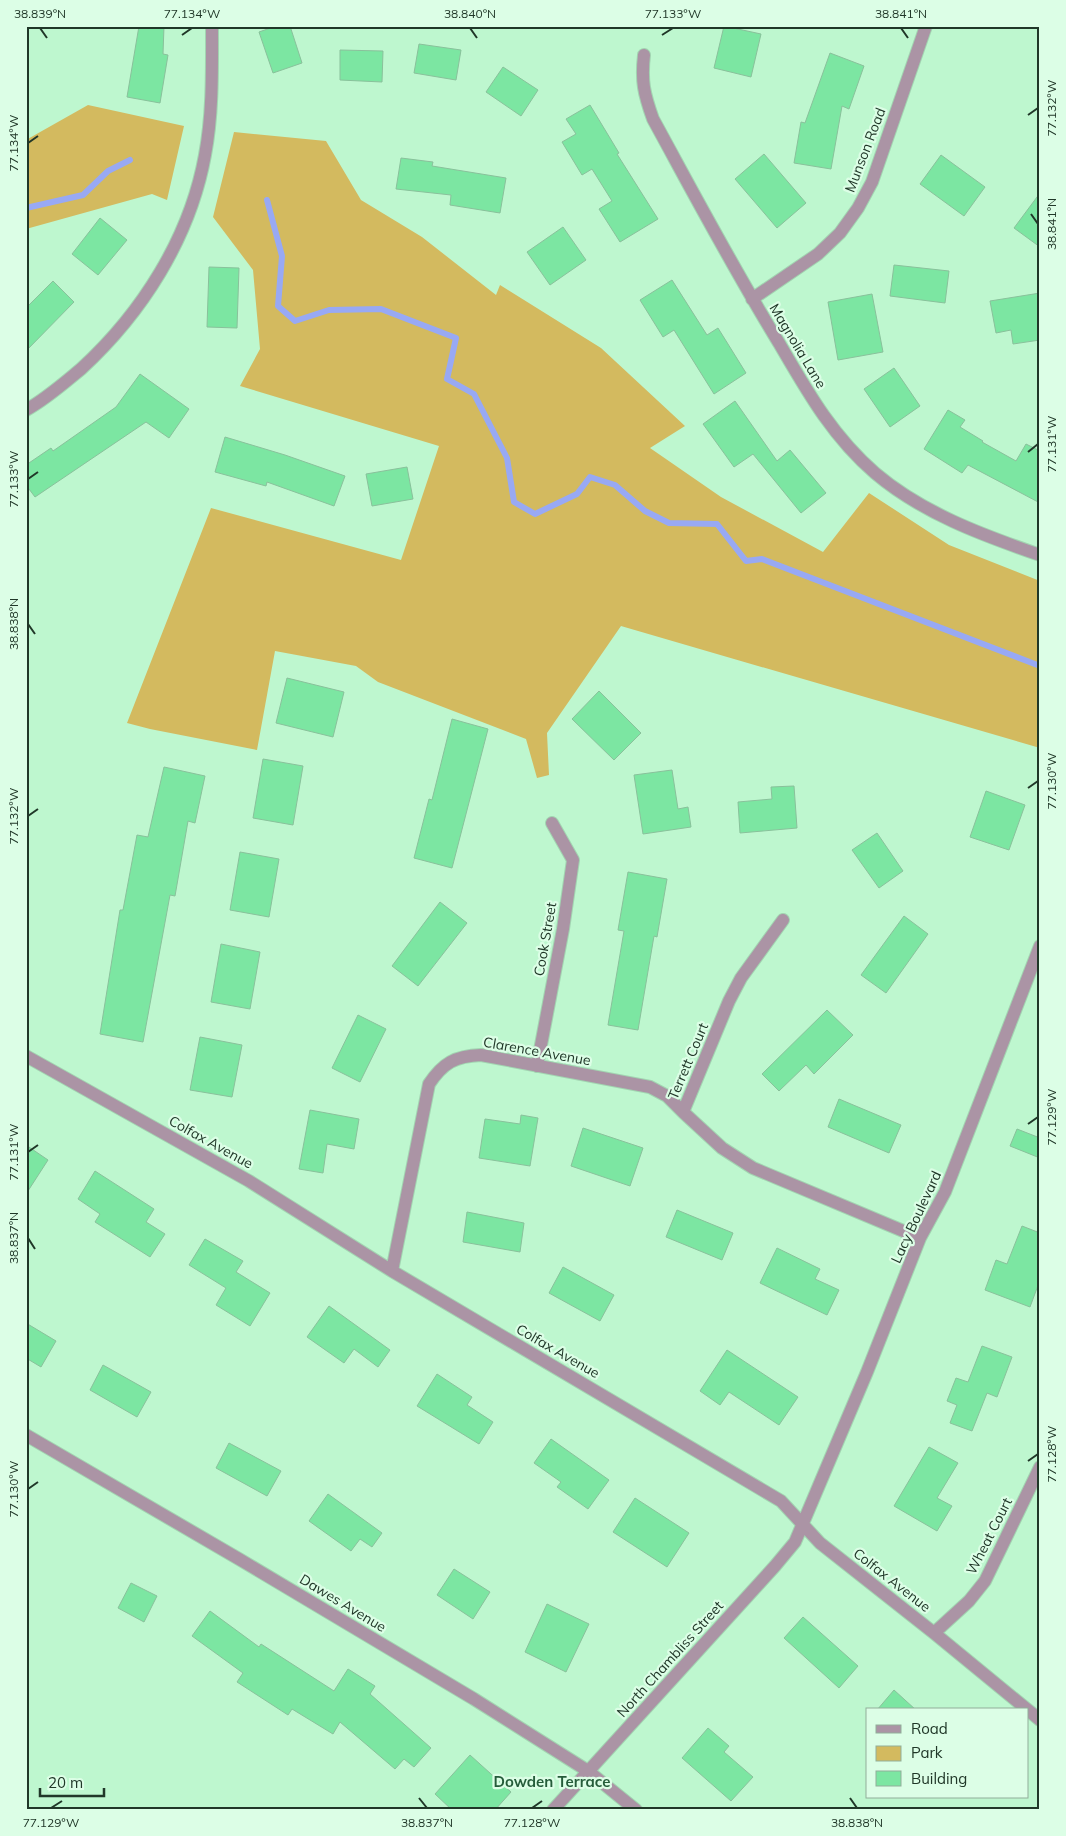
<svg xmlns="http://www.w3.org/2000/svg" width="1066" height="1836" viewBox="0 0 1066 1836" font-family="Mulish,sans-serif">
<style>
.green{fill:#d3ba5f}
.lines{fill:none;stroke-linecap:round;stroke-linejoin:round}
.stream{stroke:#98a9f4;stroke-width:6}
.building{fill:#7ce6a2;stroke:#89c19b}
.street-casing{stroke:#a2d4b1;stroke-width:14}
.street{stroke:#ab94a5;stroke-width:12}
.ticks{fill:none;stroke:#203728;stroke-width:2}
.labels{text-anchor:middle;stroke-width:4.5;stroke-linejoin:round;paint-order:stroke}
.street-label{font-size:14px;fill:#203728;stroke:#dcfee6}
.neighbourhood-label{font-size:15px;font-weight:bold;fill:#255c3a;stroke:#dcfee6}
.neatline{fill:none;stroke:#203728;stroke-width:2}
.ticks-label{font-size:12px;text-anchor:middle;fill:#203728}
</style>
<rect width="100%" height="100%" fill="#bef7cf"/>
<path class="green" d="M88,105L184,126L167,200L152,194L26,229V140Z
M234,132L326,141L361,200L422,237L496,295L500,285L601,348L685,426L650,448L721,497L823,552L869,493L949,545L1040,581V748L621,626L547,733L549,775L537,778L526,739L378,682L356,666L275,651L257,750L150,729L127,723L211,508L401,560L439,446L240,386L260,349L253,270L213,217Z"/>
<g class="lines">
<path class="stream" d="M267,200L282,256L278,306L295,321L329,310L381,309L456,338L447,379L474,394L507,458L514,502L535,514L577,494L590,477L615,485L645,511L669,523L717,524L746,561L762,559L1040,666
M26,208L83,195L108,171L130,160"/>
</g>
<path class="building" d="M139,26H164L163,54L168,55L160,103L127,97Z
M276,26H290L302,63L273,73L259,32Z
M724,26L761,34L751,77L714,68Z
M419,44L461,50L456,80L414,73Z
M340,50L383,51L382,82L340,80Z
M830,53L864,66L849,109L842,106L831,169L794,163L801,122L805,123Z
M503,67L538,90L521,116L486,92Z
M590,105L619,153L617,154L658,219L620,242L599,209L612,201L592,169L582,175L562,142L576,134L566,119Z
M764,154L806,203L777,228L735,179Z
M941,155L985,187L964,216L920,184Z
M401,158L433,162L432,166L506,178L500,213L450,205L451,195L396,189Z
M1040,193V247L1014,228Z
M100,218L127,240L98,275L72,254Z
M563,227L586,260L550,285L527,252Z
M894,265L949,271L945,303L890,296Z
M209,267L239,268L237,328L207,327Z
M672,280L707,335L718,328L746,373L714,394L674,330L663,337L640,300Z
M53,281L74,302L26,351V308Z
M1040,293V340L1013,344L1011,330L996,333L990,301Z
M872,294L883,352L838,360L828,302Z
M894,368L920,406L890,427L864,389Z
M140,374L189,409L169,438L146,422L35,497L26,485V465L51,448L53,451L116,407Z
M735,401L777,461L790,450L826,493L801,513L753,454L734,467L703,424Z
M948,410L965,420L960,427L983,441L982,442L1016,461L1026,444L1040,451V503L968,465L962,473L924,449Z
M225,437L285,455L345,476L334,506L267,482L266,486L215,472Z
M407,467L413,499L372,506L366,474Z
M287,678L344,692L333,737L276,723Z
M599,691L641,733L614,760L572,719Z
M452,719L488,729L452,868L414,858L429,799L432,800Z
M263,759L303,766L293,825L253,818Z
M164,767L205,776L195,823L188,821L175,896L170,895L143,1042L100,1034L120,910H123L137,835L148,837Z
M672,770L678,809L688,807L691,827L643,834L634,775Z
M794,786L797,828L740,833L738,802L772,799L771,787Z
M986,791L1025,805L1009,850L970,837Z
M877,833L903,871L879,888L852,850Z
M240,852L279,859L269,917L230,910Z
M628,872L667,879L657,937L654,936L638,1030L608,1025L624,931L618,930Z
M440,902L467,923L418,986L392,966Z
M904,916L928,934L886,993L861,975Z
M221,944L260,952L250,1009L211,1002Z
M827,1010L853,1035L814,1074L806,1065L779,1091L762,1074Z
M358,1015L386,1029L360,1082L332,1068Z
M200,1037L242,1045L232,1097L190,1090Z
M839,1099L901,1125L889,1153L828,1127Z
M310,1110L359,1119L354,1149L327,1144L323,1173L299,1169Z
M521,1115L538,1118L530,1166L479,1158L485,1119L520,1124Z
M583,1128L643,1148L630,1186L571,1166Z
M1017,1129L1040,1138V1158L1010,1146Z
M26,1145L48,1160L26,1194Z
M95,1171L154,1209L146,1222L165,1234L150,1257L95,1222L100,1214L78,1199Z
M677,1210L733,1233L722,1260L666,1237Z
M467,1212L524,1223L520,1252L463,1242Z
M1022,1226L1040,1233V1280L1030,1307L985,1290L996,1260L1007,1264Z
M205,1239L243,1261L236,1272L270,1293L250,1326L216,1305L226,1288L189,1265Z
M777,1248L820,1269L815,1279L839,1290L827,1315L760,1283Z
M563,1267L614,1295L600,1321L549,1293Z
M329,1306L390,1350L378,1367L354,1349L344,1363L307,1337Z
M26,1323L56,1341L41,1367L26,1358Z
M982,1346L1012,1357L997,1397L987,1393L972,1431L950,1423L957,1405L947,1401L956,1378L968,1382Z
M727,1350L798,1397L779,1425L729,1392L720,1405L700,1391Z
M103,1365L151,1392L137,1417L90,1390Z
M437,1374L472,1397L467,1405L493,1422L479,1444L417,1406Z
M551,1439L609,1480L588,1509L557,1487L561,1482L534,1463Z
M229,1443L281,1471L267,1496L216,1468Z
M929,1447L958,1463L937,1498L952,1506L937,1531L894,1506Z
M328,1494L382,1533L372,1547L360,1539L351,1551L309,1521Z
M635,1498L689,1533L667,1567L613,1532Z
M454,1569L490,1592L473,1619L437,1595Z
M131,1583L157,1596L144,1622L118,1608Z
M547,1604L589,1624L566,1672L525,1652Z
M210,1611L259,1647L261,1644L334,1691L348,1669L375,1686L370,1694L431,1748L414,1767L404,1759L395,1769L340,1722L333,1734L292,1709L288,1715L237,1682L243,1673L192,1636Z
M803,1617L858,1666L839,1688L784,1638Z
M894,1690L916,1710H877Z
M708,1728L729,1746L724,1752L753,1777L731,1801L682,1758Z
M470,1755L511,1792L495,1810H452L435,1794Z"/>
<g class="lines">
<defs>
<path id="street" d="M644,55C641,81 644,94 653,119C694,194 734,270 779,343C807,391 832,436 875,473C922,513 982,535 1040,555
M752,299L818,254L840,233L858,208L872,182L926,26
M26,410C46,399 64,383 81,369C142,313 190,238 205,155C213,113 212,69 212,26
M783,920L741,978L729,1001L683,1112L722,1148L753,1168L920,1238
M26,1056L249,1181L392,1271L781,1501L820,1543L934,1633L1040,1720
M537,1066L563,929L573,860L552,823
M392,1271L429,1084C443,1063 455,1056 481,1055L650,1087L667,1096L683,1112
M26,1435L239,1559L474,1699L588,1771L636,1810
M934,1633L969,1601L985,1581L1040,1467
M553,1810L775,1566L795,1542L867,1372L920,1238L945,1192L1040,946"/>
</defs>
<use href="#street" class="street-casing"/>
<use href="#street" class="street"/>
</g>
<path class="ticks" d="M40,28L47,38M470,28L477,38M901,28L908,38M182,35L192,28M662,35L673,28M1028,115L1038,108M28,143L38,136M1031,214L1038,224M1028,452L1038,444M28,479L38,472M28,624L35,634M1028,788L1038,781M28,816L38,809M1028,1124L1038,1117M28,1152L38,1145M28,1238L35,1249M1028,1461L1038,1454M28,1489L38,1482M419,1798L427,1808M850,1798L857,1808M51,1808L62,1801M532,1808L542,1801"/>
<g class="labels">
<g class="street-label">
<text transform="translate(865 150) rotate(-69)" y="5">Munson Road</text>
<text transform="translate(798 346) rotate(59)" y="5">Magnolia Lane</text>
<text transform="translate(545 939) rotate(-80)" y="5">Cook Street</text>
<text transform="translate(537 1051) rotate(10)" y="5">Clarence Avenue</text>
<text transform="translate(688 1061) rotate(-67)" y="5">Terrett Court</text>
<text transform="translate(211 1142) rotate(29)" y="5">Colfax Avenue</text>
<text transform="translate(916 1217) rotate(-65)" y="5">Lacy Boulevard</text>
<text transform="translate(558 1351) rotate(30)" y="5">Colfax Avenue</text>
<text transform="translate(989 1536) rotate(-63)" y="5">Wheat Court</text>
<text transform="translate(892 1580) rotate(38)" y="5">Colfax Avenue</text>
<text transform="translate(343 1603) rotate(31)" y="5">Dawes Avenue</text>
<text transform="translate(670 1659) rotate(-48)" y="5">North Chambliss Street</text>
</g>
<g class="neighbourhood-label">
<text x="552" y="1787">Dowden Terrace</text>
</g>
</g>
<rect width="1066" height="1836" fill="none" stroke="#dcfee6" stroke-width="55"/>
<rect x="866" y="1708" width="162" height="90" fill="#dcfee6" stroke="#91ae9a"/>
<rect x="876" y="1725" width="25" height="8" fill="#ab94a5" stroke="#91ae9a"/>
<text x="911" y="1734" font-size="15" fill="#203728">Road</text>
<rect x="876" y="1746" width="25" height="15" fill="#d3ba5f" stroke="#91ae9a"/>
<text x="911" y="1758" font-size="15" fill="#203728">Park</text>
<rect x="876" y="1771" width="25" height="15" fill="#7ce6a2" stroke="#91ae9a"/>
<text x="911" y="1784" font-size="15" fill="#203728">Building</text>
<path d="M40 1788v8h64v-8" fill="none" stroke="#203728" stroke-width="2.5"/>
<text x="48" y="1788" font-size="15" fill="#203728" stroke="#dcfee6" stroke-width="4" paint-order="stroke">20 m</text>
<rect x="28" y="28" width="1010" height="1780" class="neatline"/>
<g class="ticks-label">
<text x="40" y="18">38.839°N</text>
<text x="192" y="18">77.134°W</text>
<text x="470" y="18">38.840°N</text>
<text x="673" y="18">77.133°W</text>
<text x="901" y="18">38.841°N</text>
<text transform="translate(1052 108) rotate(-90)" y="4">77.132°W</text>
<text transform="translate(14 143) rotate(-90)" y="4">77.134°W</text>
<text transform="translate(1052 224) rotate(-90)" y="4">38.841°N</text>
<text transform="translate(1052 444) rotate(-90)" y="4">77.131°W</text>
<text transform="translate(14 479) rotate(-90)" y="4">77.133°W</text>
<text transform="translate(14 624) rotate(-90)" y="4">38.838°N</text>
<text transform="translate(1052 781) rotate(-90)" y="4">77.130°W</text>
<text transform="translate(14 816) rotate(-90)" y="4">77.132°W</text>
<text transform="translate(1052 1117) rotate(-90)" y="4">77.129°W</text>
<text transform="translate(14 1152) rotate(-90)" y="4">77.131°W</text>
<text transform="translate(14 1238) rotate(-90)" y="4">38.837°N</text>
<text transform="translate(1052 1454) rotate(-90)" y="4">77.128°W</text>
<text transform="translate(14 1489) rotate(-90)" y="4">77.130°W</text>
<text x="51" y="1827">77.129°W</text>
<text x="427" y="1827">38.837°N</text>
<text x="532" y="1827">77.128°W</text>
<text x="857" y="1827">38.838°N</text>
</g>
</svg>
